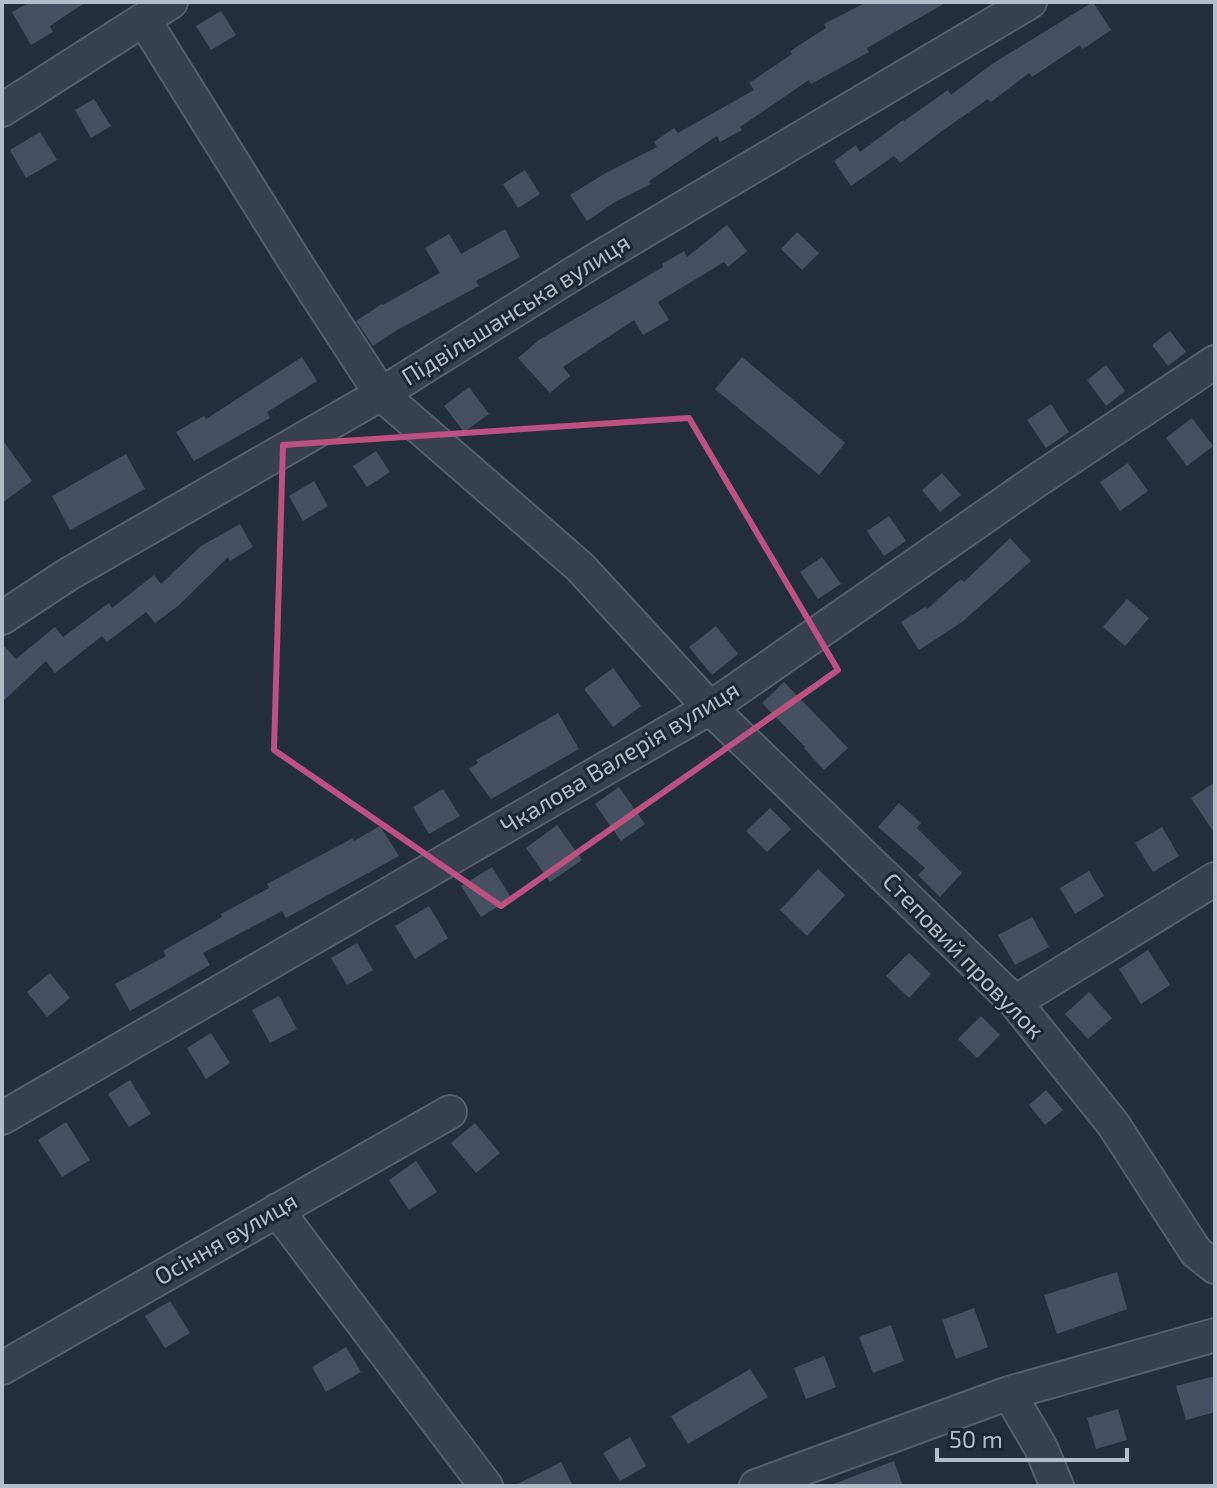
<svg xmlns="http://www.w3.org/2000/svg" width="1217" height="1488" viewBox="0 0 1217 1488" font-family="'Exo 2',sans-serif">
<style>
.building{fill:#455162}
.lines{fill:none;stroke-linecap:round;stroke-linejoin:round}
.minor-casing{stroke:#565f6c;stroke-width:36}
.minor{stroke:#38414e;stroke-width:32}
.marked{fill:none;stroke:#bd5182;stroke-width:6;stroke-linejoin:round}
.labels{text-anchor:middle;stroke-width:6;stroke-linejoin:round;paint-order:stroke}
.street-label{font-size:24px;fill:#b4bcc9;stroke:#1d2633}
</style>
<rect width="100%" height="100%" fill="#242f3e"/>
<path class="building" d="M30,2H86L50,26L53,32L31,45L12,12Z
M867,2H947L867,48L869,52L811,84L809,80L740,127L742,130L720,142L717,136L649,181L651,184L615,202L587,221L570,195L604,174L657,147L654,142L674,128L678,133L754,90L749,83L792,54L790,51L826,28L824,24Z
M1093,2L1111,30L1083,49L1080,45L1032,77L1029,73L991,102L988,99L942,131L900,163L894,156L851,186L834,161L856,145L860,152L903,120L904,121L948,90L951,95L992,64Z
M221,11L236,35L211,50L196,26Z
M94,99L111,126L91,138L75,110Z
M40,132L57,160L26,178L10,150Z
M525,170L540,194L518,208L503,184Z
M727,225L747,251L728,267L724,262L658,302L669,320L643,335L634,320L563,367L570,376L550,393L518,358L539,340L663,267L662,264L684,251L687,257Z
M505,229L520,257L476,281L479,286L397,330L373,346L356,321L382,304L383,305L440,273L425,248L449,234L461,254Z
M797,232L819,253L802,270L781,249Z
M1170,331L1186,352L1168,366L1152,345Z
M302,357L317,381L267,412L270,418L194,461L176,432L204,416L206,419Z
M742,357L845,443L819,475L715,389Z
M1106,365L1125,391L1106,406L1087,380Z
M469,387L489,414L464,432L444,406Z
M1051,404L1069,432L1046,448L1027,420Z
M1192,418L1213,446L1187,466L1166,438Z
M2,439L32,481L2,503Z
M376,451L390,472L367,487L353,466Z
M126,454L145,489L70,530L52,496Z
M1128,463L1148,491L1120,511L1100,482Z
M942,473L961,495L940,512L922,490Z
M314,481L328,506L303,521L289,496Z
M889,516L906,541L884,556L867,531Z
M240,524L253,547L230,561L228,557L178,606L155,623L146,612L107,642L102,636L55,673L46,661L2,702V644L16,659L55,627L63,637L109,603L112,608L154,575L161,584L201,546Z
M1010,538L1031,561L962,622L919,650L901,622L925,607L927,609L961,579L964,582Z
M822,557L841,584L818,599L800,572Z
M1127,599L1149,618L1125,646L1103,627Z
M716,626L738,654L712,675L689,647Z
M613,668L641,706L613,727L584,689Z
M784,682L848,748L824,770L804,748L805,747L762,703Z
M558,713L579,749L491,799L469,769L478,763L476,760Z
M1215,782V834L1191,798Z
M619,787L645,824L621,841L595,804Z
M443,789L460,816L429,834L413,807Z
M899,803L921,823L917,828L962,873L940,897L918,875L925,868L878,827Z
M770,808L791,829L767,852L746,831Z
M557,825L582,860L550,882L526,848Z
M380,826L399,856L286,918L282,911L203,953L210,965L130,1011L115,984L166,956L163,951L222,917L221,914L269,888L267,884L353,838L354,841Z
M1162,827L1179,856L1153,872L1135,843Z
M492,867L511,898L481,917L461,886Z
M818,869L845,895L807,936L780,910Z
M1089,871L1104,896L1075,914L1060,888Z
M429,906L448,938L415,959L395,926Z
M1032,917L1049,947L1015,965L998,935Z
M357,943L373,970L347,985L331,958Z
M1148,950L1170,985L1141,1004L1119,969Z
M909,953L931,974L909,998L886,976Z
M50,973L70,998L47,1017L27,992Z
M1089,992L1112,1018L1088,1039L1065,1014Z
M279,996L297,1029L270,1043L252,1010Z
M981,1016L1000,1035L977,1058L958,1039Z
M211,1033L230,1063L206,1079L187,1048Z
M130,1080L151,1114L129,1127L108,1094Z
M1046,1090L1063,1110L1045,1125L1029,1105Z
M66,1122L90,1160L62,1177L38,1140Z
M475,1123L500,1153L476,1173L451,1143Z
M416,1161L437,1192L409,1210L389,1180Z
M1117,1272L1127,1309L1057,1334L1044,1295Z
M170,1301L190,1333L165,1348L145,1316Z
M974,1308L988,1347L956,1359L942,1320Z
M891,1325L904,1361L873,1373L859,1337Z
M346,1347L361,1372L326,1392L312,1367Z
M824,1356L836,1387L806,1399L794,1368Z
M750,1369L768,1397L688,1444L671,1416Z
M1215,1376V1412L1186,1420L1176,1386Z
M1118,1409L1127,1440L1096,1449L1087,1418Z
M630,1437L646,1466L620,1481L603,1453Z
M894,1461L903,1486H833V1484Z
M561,1462L573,1486H514Z"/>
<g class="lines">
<defs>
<path id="minor" d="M144,20L301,271L381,394L580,567L710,708L1015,1002L1113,1124L1196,1252L1215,1267
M2,110L171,2
M2,618L67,575L381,394L597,259L1030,2
M1015,1002L1215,879
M2,1118L710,708L1036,481L1215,362
M277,1210L486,1486
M2,1368L450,1112
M1009,1393L1041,1448L1057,1486
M756,1486L1009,1393L1215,1335"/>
</defs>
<use href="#minor" class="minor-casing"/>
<use href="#minor" class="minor"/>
</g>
<path class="marked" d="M689,418L838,670L501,906L274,750L283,445Z"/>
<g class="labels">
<g class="street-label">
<text transform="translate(516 310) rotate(-32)" y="8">Підвільшанська вулиця</text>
<text transform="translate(620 758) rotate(-31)" y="8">Чкалова Валерія вулиця</text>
<text transform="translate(963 956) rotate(46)" y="8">Степовий провулок</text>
<text transform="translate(226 1239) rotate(-30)" y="8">Осіння вулиця</text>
</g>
</g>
<rect width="1217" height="1488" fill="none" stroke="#b4bcc9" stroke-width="8"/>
<path d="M937 1448v12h190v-12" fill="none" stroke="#b4bcc9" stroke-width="4"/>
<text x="949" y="1448" font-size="24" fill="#b4bcc9" stroke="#1d2633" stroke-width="6" paint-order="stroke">50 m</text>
</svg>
